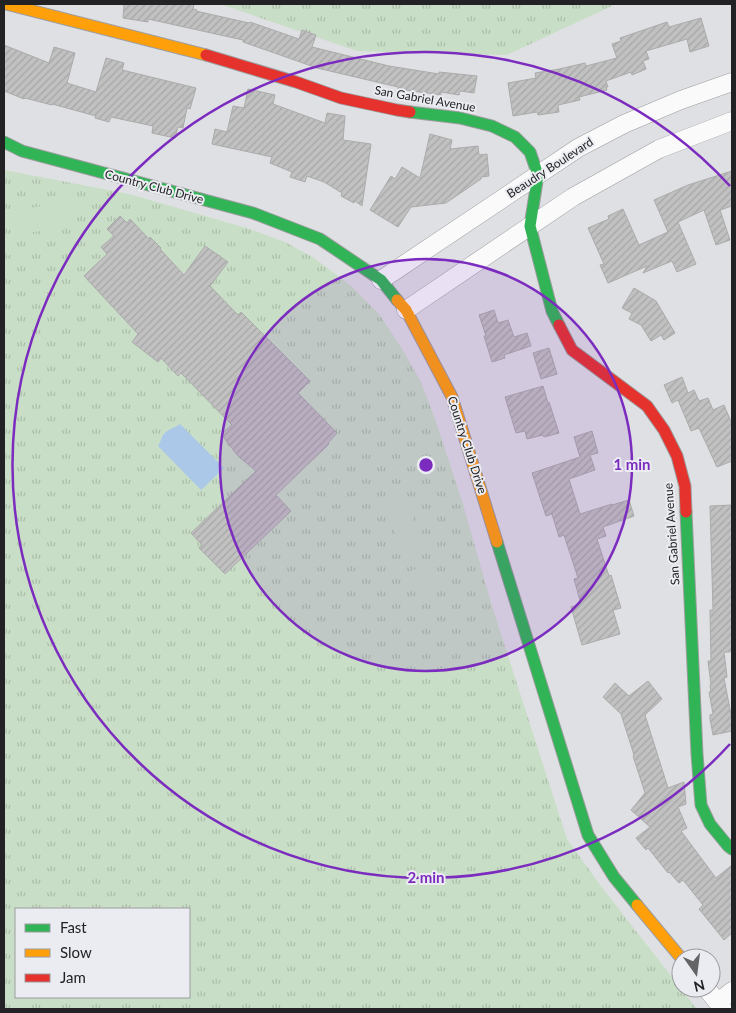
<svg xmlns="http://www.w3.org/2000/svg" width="736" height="1013" viewBox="0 0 736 1013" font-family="Lato,sans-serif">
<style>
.grass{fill:url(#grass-tufts);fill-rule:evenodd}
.garden{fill:#c9dec6}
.water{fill:#abc8e9}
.building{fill:url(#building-hatch);stroke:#ababab}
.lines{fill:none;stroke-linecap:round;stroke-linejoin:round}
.street-casing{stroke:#9d9d9f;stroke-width:19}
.fast-casing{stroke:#9d9d9f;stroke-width:13}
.slow-casing{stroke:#9d9d9f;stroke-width:13}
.jam-casing{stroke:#9d9d9f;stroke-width:13}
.street{stroke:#fafafb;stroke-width:18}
.fast{stroke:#30b455;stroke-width:11}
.slow{stroke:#ff9f0a;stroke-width:11}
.jam{stroke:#e5322d;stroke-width:11}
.ring{fill:none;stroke:#7b2cbf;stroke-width:2.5}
.labels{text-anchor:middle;stroke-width:4;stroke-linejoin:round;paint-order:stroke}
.street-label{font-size:12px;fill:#222224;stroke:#ebecf1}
.centre{fill:#7b2cbf;stroke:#ebecf1;stroke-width:2.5}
.ring-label{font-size:15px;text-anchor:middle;font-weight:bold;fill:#7b2cbf;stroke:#ebecf1;stroke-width:4;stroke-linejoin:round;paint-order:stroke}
</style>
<defs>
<pattern id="grass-tufts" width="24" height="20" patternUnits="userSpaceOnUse" patternTransform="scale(1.25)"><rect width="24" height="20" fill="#c9dec6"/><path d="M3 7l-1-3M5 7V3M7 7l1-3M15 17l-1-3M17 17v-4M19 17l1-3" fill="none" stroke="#acbeaa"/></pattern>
<pattern id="building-hatch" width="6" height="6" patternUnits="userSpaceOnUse" patternTransform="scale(1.25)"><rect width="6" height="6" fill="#c1c1c1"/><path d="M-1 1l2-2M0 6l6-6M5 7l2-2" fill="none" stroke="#a6a6a6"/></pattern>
</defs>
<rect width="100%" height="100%" fill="#dfe0e3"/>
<path class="grass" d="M220,4H616L507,55L357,51Z
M4,170L129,194L250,229L285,242L314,258L350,285L379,314L401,347L421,382L436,422L462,501L492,606L567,839L600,885L697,1009H4ZM16,909H189V997H16Z"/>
<path class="garden" d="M73,201L77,225L15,235L11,211Z
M406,498L425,554L404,561L385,505Z
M431,563L438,585L416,594L408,572Z"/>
<path class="water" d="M180,424L224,468L201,490L158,446C161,442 161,437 164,434C169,428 175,428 180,424Z"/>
<path class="building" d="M124,4H194L193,9L197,10L196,11L249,23L250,22L299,39L302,30L316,35L312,47L389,66L439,74V72L477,76L474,93L460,91L459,95L441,92V95L398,89V87L317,68L243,42V40L148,19V22L123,18Z
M701,18L709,46L690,52L687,39L646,51L649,59L643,61L646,69L632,75L631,72L606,81L608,87H606L607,90L579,97L580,100L558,105L559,112L538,115L537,112L513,116L508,83L536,78L535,73L559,69L585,63L586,66L617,58L612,44L621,41L620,38L667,22L669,27Z
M4,45L49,63L54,47L75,53L67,83L96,92L106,58L124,63L122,70L196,88L190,109L187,108L183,128L178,127L175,138L152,133L153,126L111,117L109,122L95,118L96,116L52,104V105L25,98L24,99L4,91Z
M248,89L275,95L273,104L325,123L327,113L345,116L343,140L371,144L362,206L355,201L354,203L341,196L342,193L324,182L307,176L305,182L290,177L292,172L270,163L272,157L212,144L215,129L227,132L233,106L244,108Z
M430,134L452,140L450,149L478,146L479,155L487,154L489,176L481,177V179L446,203L411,207L398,227L370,210L391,176L395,179L402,167L420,178Z
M732,171V206L720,210L730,240L716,245L704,210L678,222L696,264L677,272L672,261L643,273L647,266L608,283L600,265L604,264L588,228L609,219L608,216L623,209L639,245L668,232L654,200L688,185Z
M120,216L127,223L130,219L149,239L150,237L161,248L160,249L184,275L205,246L228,262L210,286L238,315L241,312L310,381L298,393L337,433L328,443L329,444L276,495L291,511L225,574L199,548L202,545L191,533L256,471L238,456L221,434L232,425L181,373L178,376L161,358L158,362L132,342L138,334L84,276L107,254L101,247L114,236L107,229Z
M634,288L656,301L675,333L664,340L661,335L651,341L641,325L629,319L632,313L622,308Z
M494,310L498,323L508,320L514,337L527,333L531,346L504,355L505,358L492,362L484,336H486L479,315Z
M549,348L557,374L541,379L533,353Z
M682,377L688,393L694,390L699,401L708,398L713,410L724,405L732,424V461L717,467L699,428L691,431L678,400L672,403L664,385Z
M543,386L548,403L549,402L559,433L544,437L543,435L527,439L525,431L516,433L505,397Z
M592,431L598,453L590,455L595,470L569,479L580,514L612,504V505L629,500L634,516L603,527L606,536L597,539L609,576L611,575L621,608L613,610L620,634L582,645L571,607L581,604L574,579L578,578L564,535L559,537L552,514L546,516L532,473L580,457L574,437Z
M732,505V650H730V652H724L727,677L724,678L732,720V731L713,735L710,719V715L713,714L709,692H711L710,685H711L708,661H711L710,610H713L710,506Z
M648,681L662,699L645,715L668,788L684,782L686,804L678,807L687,828L681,831L716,878L732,865V933L724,940L699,909L703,905L683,880L679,883L669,872L668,873L648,848L646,850L636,838L650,827L631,810L645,793L633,756L634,755L621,714L603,697L615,683L629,696Z"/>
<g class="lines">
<defs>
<path id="street" d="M381,280L578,148L624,124L681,100L732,82
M406,310L573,197L659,149L732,121
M706,988L723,1009
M718,1002L732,991"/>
<path id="fast" d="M410,112L460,118L492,126L515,137L530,152L538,175L530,226L552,311L559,325
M4,142L22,151L253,213L320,239L381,280L397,300
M686,512L697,754L701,805L710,824L728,846L732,849
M497,542L588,835L614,877L637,905"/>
<path id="slow" d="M6,4L206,55
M397,300L406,310L452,397L497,542
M637,905L681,958"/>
<path id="jam" d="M206,55L296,82L341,98L397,110L410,112
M559,325L572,350L647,406L664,430L677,456L685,486L686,512"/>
</defs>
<use href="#street" class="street-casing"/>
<use href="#fast" class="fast-casing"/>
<use href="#slow" class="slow-casing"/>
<use href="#jam" class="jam-casing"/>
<use href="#street" class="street"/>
<use href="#fast" class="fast"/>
<use href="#slow" class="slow"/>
<use href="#jam" class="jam"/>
</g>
<circle cx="426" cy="465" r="206" fill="#7b2cbf" fill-opacity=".12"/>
<g class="ring">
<circle cx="426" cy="465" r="206"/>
<path d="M730 744A413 413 0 1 1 730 186"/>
</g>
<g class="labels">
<g class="street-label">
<text transform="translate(425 99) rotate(10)" y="4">San Gabriel Avenue</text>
<text transform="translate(550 168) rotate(-33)" y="4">Beaudry Boulevard</text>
<text transform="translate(154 187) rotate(15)" y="4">Country Club Drive</text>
<text transform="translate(467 445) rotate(72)" y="4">Country Club Drive</text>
<text transform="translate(672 534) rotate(-94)" y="4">San Gabriel Avenue</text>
</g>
</g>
<circle cx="426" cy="465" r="8" class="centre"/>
<g class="ring-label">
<text x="632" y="470">1 min</text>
<text x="426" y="883">2 min</text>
</g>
<rect width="736" height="1013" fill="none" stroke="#222224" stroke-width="10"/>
<rect x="15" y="908" width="175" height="90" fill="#ebecf1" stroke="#9b9b9f"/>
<rect x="25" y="924" width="25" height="8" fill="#30b455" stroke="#9b9b9f"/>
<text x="60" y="933" font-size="15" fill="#222224">Fast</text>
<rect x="25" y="949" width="25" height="8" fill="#ff9f0a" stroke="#9b9b9f"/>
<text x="60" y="958" font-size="15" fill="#222224">Slow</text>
<rect x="25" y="974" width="25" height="8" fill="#e5322d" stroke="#9b9b9f"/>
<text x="60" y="983" font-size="15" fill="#222224">Jam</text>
<g transform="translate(696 973) rotate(166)"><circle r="24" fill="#ebecf1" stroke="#9b9b9f"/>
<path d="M0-4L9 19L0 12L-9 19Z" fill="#646467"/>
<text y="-8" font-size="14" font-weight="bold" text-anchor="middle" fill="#222224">N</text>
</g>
</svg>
